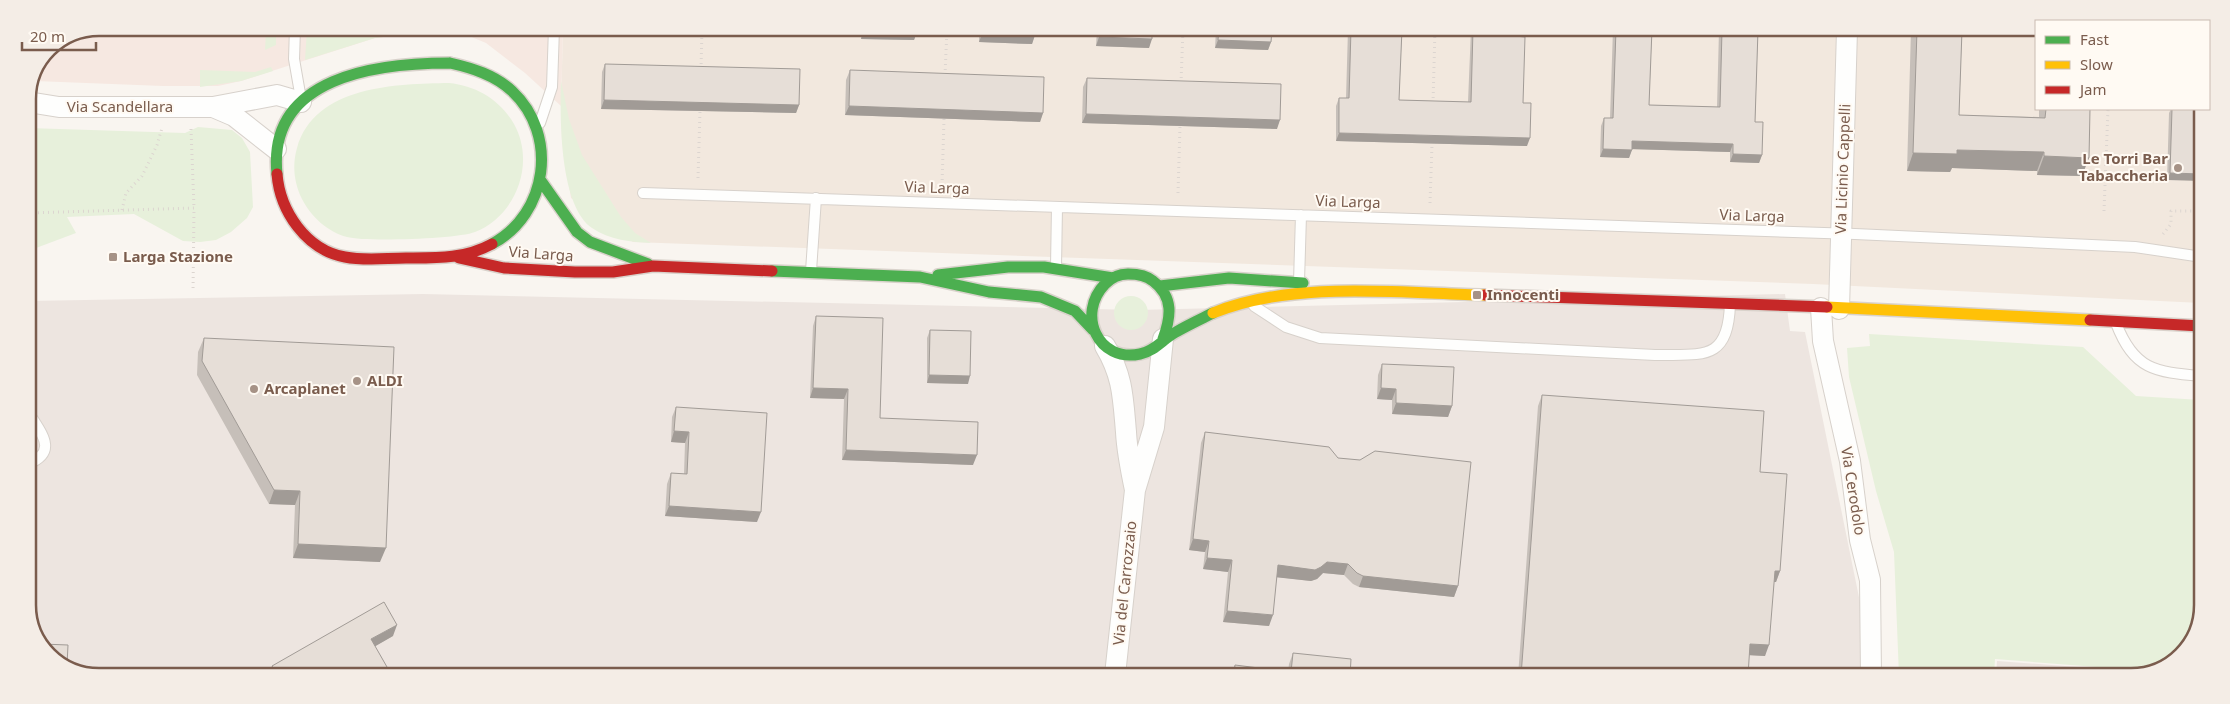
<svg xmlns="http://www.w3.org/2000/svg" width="2230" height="704" viewBox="0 0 2230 704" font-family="'Noto Sans',sans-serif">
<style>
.residential{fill:#f2e8de}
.commercial{fill:#f6e8e1}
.industrial{fill:#ede5e0}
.green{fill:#e7f0db}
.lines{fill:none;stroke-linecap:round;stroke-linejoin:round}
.lane-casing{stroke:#d7d1cb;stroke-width:12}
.street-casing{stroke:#d7d1cb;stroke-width:22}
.fast-casing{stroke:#d9d2cb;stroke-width:14}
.slow-casing{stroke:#d9d2cb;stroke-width:14}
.jam-casing{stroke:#d9d2cb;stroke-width:14}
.path{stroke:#dcd5d0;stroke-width:3;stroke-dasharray:1 4;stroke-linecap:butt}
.lane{stroke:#fefefd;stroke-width:10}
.street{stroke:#fefefd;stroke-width:20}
.fast{stroke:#4caf50;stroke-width:11}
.slow{stroke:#ffc107;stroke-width:11}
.jam{stroke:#c62828;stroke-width:11}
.wall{fill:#c6bfb9}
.shaded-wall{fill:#a19b96}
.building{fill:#e6ded7;stroke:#a19b96}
.poi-dot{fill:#a69286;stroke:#fffaf3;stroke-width:2}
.labels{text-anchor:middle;stroke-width:4;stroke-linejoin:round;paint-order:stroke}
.street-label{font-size:15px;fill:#7a5c4d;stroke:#fffaf3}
.poi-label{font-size:15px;font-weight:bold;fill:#7a5c4d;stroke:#fffaf3;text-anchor:start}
.rim{fill:none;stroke:#7a5c4d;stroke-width:2.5}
</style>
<rect width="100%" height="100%" fill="#f9f5f0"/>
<path class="residential" d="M563,28L2036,30V109H2202L2201,303L1813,284L633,242L571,198L562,139L561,106Z"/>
<path class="commercial" d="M99,28H563L561,106L525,73L486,43L469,36L416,33L375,38L241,81L218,86H163L35,81L49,48Z"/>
<path class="industrial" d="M423,294L1137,310L1785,294L1790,331L1805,332L1875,676L81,674L45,652L28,610V301Z
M1997,661L2144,672L2131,676H1996Z"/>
<path class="green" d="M274,28H276V45L265,50L266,31L273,32Z
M307,29L416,31V33L375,38L305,60Z
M271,67L273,71L241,81L200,87V70L255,72Z
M561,81L569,119L582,155L621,217L635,233L651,243C632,242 609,240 592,228C559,205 560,117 561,81Z
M449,83C477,86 500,100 514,124C536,163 516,216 475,232C458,239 364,242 347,237C328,232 311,217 302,199C294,183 292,165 297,148C315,85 397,84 449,83Z
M198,127L232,130L242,138L250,152L253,207L247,218L231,232L216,240L200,242L183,241L134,214L67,217L76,233L28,251V128L185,133Z
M1114 313a17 17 0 1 1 34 0a17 17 0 1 1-34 0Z
M1869,334L2083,347L2136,396L2201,400L2200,623L2174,662L2148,671L1995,659L1994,676H1899L1894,552L1876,491L1849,377L1847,348L1870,346Z"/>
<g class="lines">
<defs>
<path id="lane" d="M295,28L294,59L301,99
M540,123L552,87L554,28
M643,193L1855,234L2135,247L2202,257
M1056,267L1057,207
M811,271L816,198
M1299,282L1301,215
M1254,306L1286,327L1320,338L1655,355C1703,354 1728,362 1730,304
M2116,323C2134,370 2155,372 2201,376
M28,411C38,430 61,451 28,464"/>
<path id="street" d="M28,102L59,107H213L277,95L301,102
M213,107L234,116L276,149
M1821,308L1823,341L1850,461L1860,540L1870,580L1871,676
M1839,309L1847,30
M1105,346C1123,376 1123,398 1126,432C1127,452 1131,471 1135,490
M1115,675L1135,490L1154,427L1163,339"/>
<path id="fast" d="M450,63C472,68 495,75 512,91C559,135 548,214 492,244
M277,174C267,76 378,63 450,63
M541,181L577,232L590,242L648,264
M772,271L920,277L989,292L1041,297L1075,311L1093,330
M938,275L1008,267H1044L1113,278
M1160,286L1229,278L1303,283
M1163,339C1171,317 1174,297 1153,281C1146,275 1137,274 1128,274C1119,274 1111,278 1105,284C1076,314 1098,363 1140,354C1155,351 1163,339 1176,332C1188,325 1201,319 1213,313"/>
<path id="slow" d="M1827,307L2090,320
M1213,313C1294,280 1399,293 1485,295"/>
<path id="jam" d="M277,174C280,211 306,250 345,257C365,261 386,258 406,258C437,258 464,259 492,244
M459,258L504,268L575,272H613L653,266L772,271
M1485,295L1827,307
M2090,320L2201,326"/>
</defs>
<use href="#lane" class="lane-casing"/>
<use href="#street" class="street-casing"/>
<use href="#fast" class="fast-casing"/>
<use href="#slow" class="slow-casing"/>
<use href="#jam" class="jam-casing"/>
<path class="path" d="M701,69L702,28
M945,75L947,29
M1181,83L1183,29
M1433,103L1435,29
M191,129L194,208
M698,178L700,111
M942,185L944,119
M1178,193L1180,126
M1430,203L1432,144
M122,210L126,193L142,176L157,145L162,128
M2104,211L2108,109
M28,213L194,208L193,292
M2163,234L2171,224V211H2202"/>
<use href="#lane" class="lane"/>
<use href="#street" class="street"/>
<use href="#fast" class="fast"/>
<use href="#slow" class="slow"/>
<use href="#jam" class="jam"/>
</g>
<path class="wall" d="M861,28L917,29V32L914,40L861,39Z
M979,29H1035V35L1032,44L979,42Z
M1097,29H1152L1149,48L1096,46Z
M1216,29H1272L1271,42L1268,50L1215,48Z
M1348,29H1402L1399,100L1468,102L1471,29H1515V36L1523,103L1527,146L1336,141V106L1339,98H1346Z
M1613,29H1652L1649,105L1717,107L1719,30H1758L1755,122L1762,155L1759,163L1730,162V152L1632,149L1629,158L1600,157L1601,126L1604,118H1610Z
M1911,30H1962L1959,115L2039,117V109H2090L2082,176L2037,175V171L1952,168L1950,172L1907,171Z
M605,64L799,105L796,113L601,109L602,72Z
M850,70L1043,113L1040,122L845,115L846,80Z
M1087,78L1277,129L1082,123L1083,87Z
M2171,109H2202L2167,180L2169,113Z
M816,316L880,418L973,465L842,460L844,399L810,398L813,326Z
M930,330L968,384L927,383V338Z
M204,338L380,562L293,558L295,505L269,504L197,375L198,352Z
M1382,364L1452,406L1448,417L1392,414V400L1377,399L1378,375Z
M1542,395L1760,472L1780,571L1776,582H1774L1765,656L1749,655L1748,676H1518L1538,406Z
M676,407L757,522L665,516L667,484L671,473L684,474L685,443L671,442L672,417Z
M1205,432L1338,458L1458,586L1454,597L1359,587L1353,584L1344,575L1323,573L1317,579L1311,581L1277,577L1269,626L1223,622L1228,572L1203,569L1205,552L1189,550L1201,443Z
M393,636L375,646L391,674H269L272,666Z
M1293,653L1350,676L1231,675L1235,665L1288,672L1289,664Z"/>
<path class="shaded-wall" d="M617,28H671L670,31L616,30Z
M737,28H790L788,36L735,34Z
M864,30L917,32L914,40L861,39Z
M982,34L1035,35L1032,44L979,42Z
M1099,37L1152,39L1149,48L1096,46Z
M1218,40L1271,42L1268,50L1215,48Z
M604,100L799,105L796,113L601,109Z
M849,106L1043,113L1040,122L845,115Z
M1086,114L1280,120L1277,129L1082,123Z
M1339,133L1530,138L1527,146L1336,141Z
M1632,141L1733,144L1730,152L1629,149Z
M1603,149L1632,150L1629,158L1600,157Z
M1957,150L2044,152L2037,171L1952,168L1950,172L1907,171L1913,153Z
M1733,154L1762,155L1759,163L1730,162Z
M2044,156L2089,158L2082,176L2037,175Z
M2170,173L2202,174V181L2167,180Z
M929,375L970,376L968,384L927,383Z
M813,388L848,389L844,399L810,398Z
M1381,388L1396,389L1392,400L1377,399Z
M1396,403L1452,406L1448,417L1392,414Z
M674,431L689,432L685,443L671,442Z
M846,450L977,455L973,465L842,460Z
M274,490L300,491L295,505L269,504Z
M669,506L761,512L757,522L665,516Z
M1193,539L1209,541L1205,552L1189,550Z
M298,544L386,548L380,562L293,558Z
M1207,558L1232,560L1228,572L1203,569Z
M1327,562L1348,564L1344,575L1323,573L1317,579L1311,581L1274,577L1278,565Z
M1775,571H1780L1776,582H1771Z
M1363,576L1458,586L1454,597L1359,587Z
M1227,611L1273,615L1269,626L1223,622Z
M397,625L393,636L367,651L371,639Z
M1750,644L1769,645L1765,656L1746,655Z"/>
<path class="building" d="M864,28L917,29V32L864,30Z
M982,29H1035V35L982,34Z
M1100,29H1152V39L1099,37Z
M1219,29H1272L1271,42L1218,40Z
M1351,29H1402L1399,100L1471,102L1473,29H1515V36L1525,37L1523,103H1531L1530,138L1339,133V98H1349Z
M1616,29H1652L1649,105L1720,107L1722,30H1758L1755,122H1763L1762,155L1733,154V144L1632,141V150L1603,149L1604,118H1613Z
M1917,30H1962L1959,115L2045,118L2046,109H2090L2089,158L2044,156V152L1957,150V154L1913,153Z
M605,64L800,69L799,105L604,100Z
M850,70L1044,77L1043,113L849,106Z
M1087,78L1281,84L1280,120L1086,114Z
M2172,109H2202V174L2170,173Z
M816,316L883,318L880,418L978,422L977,455L846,450L848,389L813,388Z
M930,330L971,331L970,376L929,375Z
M204,338L394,347L386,548L298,544L300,491L274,490L202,361Z
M1382,364L1454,367L1452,406L1396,403V389L1381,388Z
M1542,395L1764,411L1760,472L1787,474L1780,571H1775L1769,645L1750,644L1748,676H1521Z
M676,407L767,413L761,512L669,506L671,473L687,474L689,432L674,431Z
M1205,432L1329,447L1338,458L1360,460L1375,451L1471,462L1458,586L1363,576L1357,573L1348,564L1327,562L1321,567L1315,570L1278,565L1273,615L1227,611L1232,560L1207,558L1209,541L1193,539Z
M384,602L397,625L371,639L391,674H277L272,666Z
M28,607H35L34,625L28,610Z
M42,644L68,645L67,665L45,652Z
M1293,653L1351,659L1350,676L1234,675L1235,665L1291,672Z"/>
<g class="poi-dot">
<circle cx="2178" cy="168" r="5"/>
<rect x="108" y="252" width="10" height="10" rx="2.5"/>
<rect x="1472" y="290" width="10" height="10" rx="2.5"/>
<circle cx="357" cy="381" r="5"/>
<circle cx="254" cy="389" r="5"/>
</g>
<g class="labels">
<g class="street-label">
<text x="120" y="112">Via Scandellara</text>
<text transform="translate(1843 169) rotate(-88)" y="5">Via Licinio Cappelli</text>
<text transform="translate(937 188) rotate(2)" y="5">Via Larga</text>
<text transform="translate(1348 202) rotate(2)" y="5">Via Larga</text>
<text transform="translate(1752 216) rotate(2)" y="5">Via Larga</text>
<text transform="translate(541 254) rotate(4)" y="5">Via Larga</text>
<text transform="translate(1853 491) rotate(81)" y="5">Via Cerodolo</text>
<text transform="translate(1125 583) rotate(-84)" y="5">Via del Carrozzaio</text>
</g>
<g class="poi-label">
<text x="2168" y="164" text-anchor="end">Le Torri Bar<tspan x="2168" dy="17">Tabaccheria</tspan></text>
<text x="123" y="262">Larga Stazione</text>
<text x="1487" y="300">Innocenti</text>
<text x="367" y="386">ALDI</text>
<text x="264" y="394">Arcaplanet</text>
</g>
</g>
<path d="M0 0H2230V704H0ZM99 36H2131A63 63 0 0 1 2194 99V605A63 63 0 0 1 2131 668H99A63 63 0 0 1 36 605V99A63 63 0 0 1 99 36Z" fill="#f4ede6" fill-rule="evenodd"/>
<path class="rim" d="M99 36H2131A63 63 0 0 1 2194 99V605A63 63 0 0 1 2131 668H99A63 63 0 0 1 36 605V99A63 63 0 0 1 99 36Z"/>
<rect x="2035" y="20" width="175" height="90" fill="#fffaf3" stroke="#cabbb1"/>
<rect x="2045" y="36" width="25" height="8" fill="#4caf50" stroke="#cabbb1"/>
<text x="2080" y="45" font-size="15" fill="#7a5c4d">Fast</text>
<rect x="2045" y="61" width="25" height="8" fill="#ffc107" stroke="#cabbb1"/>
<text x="2080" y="70" font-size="15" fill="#7a5c4d">Slow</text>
<rect x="2045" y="86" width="25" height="8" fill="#c62828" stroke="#cabbb1"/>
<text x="2080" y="95" font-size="15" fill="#7a5c4d">Jam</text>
<path d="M22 42v8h74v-8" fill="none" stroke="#7a5c4d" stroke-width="2.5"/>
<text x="30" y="42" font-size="15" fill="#7a5c4d" stroke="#fffaf3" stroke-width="4" paint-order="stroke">20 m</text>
</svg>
